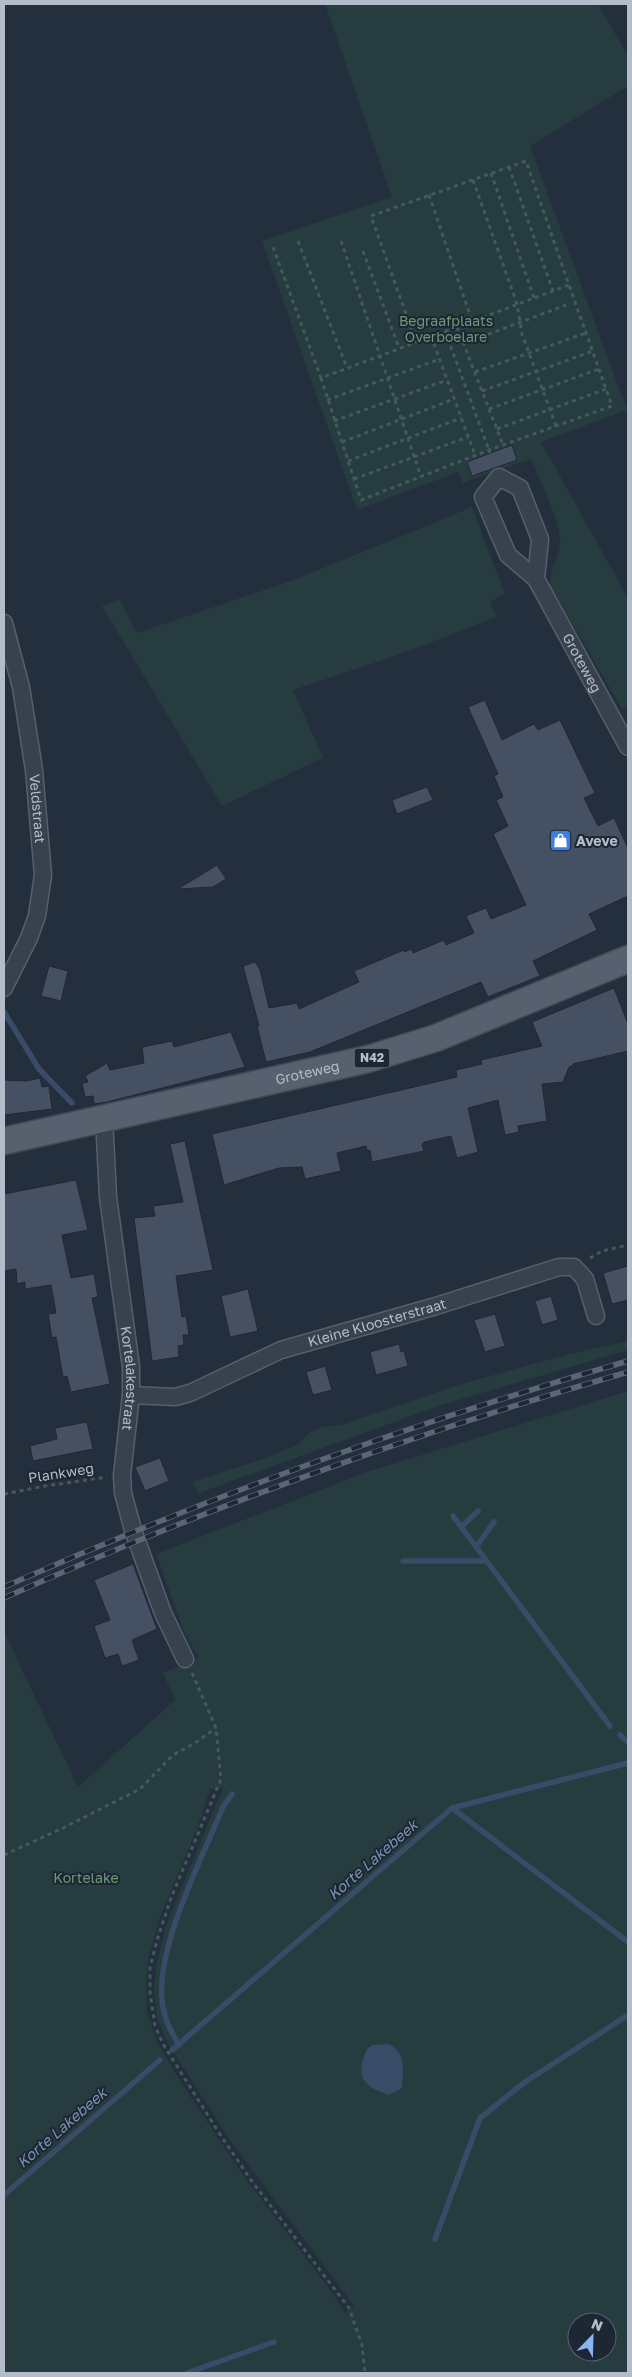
<svg xmlns="http://www.w3.org/2000/svg" width="632" height="2377" viewBox="0 0 632 2377" font-family="'Golos Text',sans-serif">
<style>
.green{fill:#263c3f;fill-rule:evenodd}
.water{fill:#394c67}
.lines{fill:none;stroke-linecap:round;stroke-linejoin:round}
.stream{stroke:#394c67;stroke-width:5.5}
.building{fill:#455162;stroke:#1f2835}
.minor-casing{stroke:#565f6c;stroke-width:19}
.primary-casing{stroke:#414a57;stroke-width:29}
.path{stroke:#44595c;stroke-width:3;stroke-dasharray:4 4;stroke-linecap:butt}
.minor{stroke:#38414e;stroke-width:16}
.primary{stroke:#56606e;stroke-width:26}
.rail-casing{stroke:#5a6575;stroke-width:5.5}
.rail{stroke:#1d2633;stroke-width:4;stroke-dasharray:11;stroke-linecap:butt}
.labels{text-anchor:middle;stroke-width:4;stroke-linejoin:round;paint-order:stroke}
.shield{fill:#1d2633;stroke:#878f9c;stroke-width:1}
.shield-label{font-size:12px;font-weight:bold;fill:#b4bcc9}
.park-label{font-size:14px;fill:#6b9a76;stroke:#1d2633}
.street-label{font-size:14px;fill:#b4bcc9;stroke:#1d2633}
.poi-label{font-size:14px;font-weight:bold;fill:#b4bcc9;stroke:#1d2633;text-anchor:start}
.water-label{font-size:15px;font-style:italic;fill:#7c92b1;stroke:#1d2633}
</style>
<rect width="100%" height="100%" fill="#242f3e"/>
<path class="green" d="M325,4H598L628,56V86L530,146L627,410L541,442L628,598V705L622,709L550,585C549,569 559,559 560,544C562,524 539,479 531,459L462,483L458,472L357,510L262,241L392,197Z
M472,507L505,594L490,602L497,617L395,656L293,690L323,758L222,806L102,606L119,599L137,633L294,580Z
M628,1341V1350L438,1406L199,1493L192,1482L269,1457L299,1444L307,1434L319,1428L344,1424L458,1385L569,1354Z
M628,1391V2373H4V1632L78,1787L175,1700L163,1673L199,1657L184,1632L156,1554L367,1472ZM223,1788L166,1925L156,1967L154,1993L157,2017L167,2042L234,2146L354,2306L345,2313L333,2294L243,2175L184,2087L157,2042L147,2012L146,1984L148,1960L160,1917L197,1829L210,1789ZM577,2322H607V2352H577Z"/>
<path class="water" d="M389,2044C407,2054 403,2070 402,2088L389,2095C362,2086 355,2077 367,2049L372,2045Z"/>
<g class="lines">
<path class="stream" d="M4,1012L39,1069L72,1103
M453,1516L610,1726
M461,1527L478,1511
M476,1547L494,1522
M403,1561H486
M620,1735L628,1742
M452,1808L628,1942
M179,2045C170,2030 163,2016 162,1999C157,1945 202,1858 223,1807L232,1794
M172,2050L452,1808L628,1763
M4,2195L160,2060
M435,2239L480,2118L525,2082L628,2015
M187,2373L274,2342"/>
</g>
<path class="building" d="M512,445L517,460L472,476L467,462Z
M485,700L502,740L534,724L538,730L560,720L595,793L584,798L598,826L614,818L628,848V896L589,914L597,930L533,961L540,976L488,997L481,982L310,1052L266,1062L257,1026H259L243,966L255,962L260,970L269,1008L297,1003L299,1009L359,982L354,971L404,950L405,952L411,949L413,953L444,940L446,945L474,933L466,916L486,908L491,919L526,905L493,834L508,826L496,800L503,797L494,776L498,774L468,707Z
M427,787L433,800L397,814L392,800Z
M217,865L226,879L213,887L178,889Z
M49,966L68,971L61,1001L41,996Z
M614,988L628,1024V1051L573,1064V1066L569,1067L563,1082L542,1084L547,1121L518,1126L519,1132L505,1135L498,1100L468,1108L478,1152L457,1158L451,1136L424,1142L422,1145L424,1151L372,1162L370,1150L367,1151L366,1146L337,1153L341,1171L305,1179L302,1167L279,1168L224,1185L212,1134L457,1077L456,1070L482,1064L481,1060L542,1046L532,1022Z
M231,1032L245,1067L107,1102L94,1104L93,1096L85,1097L82,1083L88,1082L85,1076L107,1063L110,1070L144,1063L142,1047L172,1041L174,1047Z
M40,1078L42,1087L49,1086L52,1109L4,1115V1080L26,1081Z
M185,1141L213,1270L176,1276L182,1317L186,1316L189,1335H183L184,1345L178,1346L179,1357L152,1361L134,1218L155,1216L153,1206L183,1202L170,1144Z
M76,1180L88,1230L62,1235L71,1278L94,1274L98,1297L92,1298L110,1384L71,1392L67,1376L63,1377L56,1337L52,1338L48,1314L56,1313L51,1285L25,1289V1282L17,1284L16,1269L4,1271V1194Z
M628,1266V1300L612,1304L603,1273Z
M248,1289L258,1331L230,1337L221,1296Z
M551,1296L558,1320L542,1325L535,1301Z
M495,1314L505,1346L485,1352L474,1320Z
M399,1344L401,1352L404,1351L408,1366L376,1375L370,1352Z
M325,1366L332,1390L313,1395L306,1372Z
M87,1422L93,1449L33,1461L30,1446L57,1439L55,1428Z
M160,1458L169,1481L145,1491L135,1467Z
M133,1564L157,1629L132,1640L139,1660L122,1666L118,1654L105,1658L94,1626L110,1620L94,1580Z"/>
<g class="lines">
<defs>
<g id="minor">
<path id="s1" d="M536,579L540,539L520,488L499,477L483,497L508,555L536,579L628,747"/>
<path id="s2" d="M4,623L21,687L34,770L43,875L37,916L29,938L4,988"/>
<path id="s3" d="M104,1118L108,1197L131,1367V1395L122,1475L123,1493L133,1530L163,1613L185,1659"/>
<path id="s4" d="M131,1395L175,1397L190,1393L281,1350L436,1306L559,1267H574L585,1279L596,1316"/>
</g>
<g id="primary">
<path id="s5" d="M4,1141L368,1059L436,1038L628,959"/>
</g>
</defs>
<use href="#minor" class="minor-casing"/>
<use href="#primary" class="primary-casing"/>
<path class="path" d="M509,167L553,291
M491,173L534,298
M473,180L517,304L522,334L556,426
M429,195L472,321
M298,241L347,368
M341,241L421,477
M273,247L321,378L569,285L526,161L371,216L416,342
M363,251L399,348
M457,327L503,445
M445,331L490,453
M431,336L475,455
M473,340L566,305
M475,372L586,333
M321,378L361,500L489,450L612,406L569,285
M482,391L593,351
M327,400L440,359
M489,409L599,369
M334,421L447,380
M497,429L606,389
M342,442L454,399
M348,461L461,418
M354,479L468,437
M590,1258L602,1251L628,1245
M4,1494L45,1486L107,1477
M192,1673L216,1728L221,1779L171,1898L158,1937L150,1967V1992L155,2026L163,2044L221,2136L251,2180L349,2308L362,2345L365,2373
M4,1855L63,1828L140,1789L173,1755L195,1743L216,1728"/>
<use href="#minor" class="minor"/>
<use href="#primary" class="primary"/>
<defs>
<path id="rail" d="M4,1587C207,1497 415,1422 628,1361
M4,1598C207,1507 415,1433 628,1372"/>
</defs>
<use href="#rail" class="rail-casing"/>
<use href="#rail" class="rail"/>
</g>
<defs>
<symbol id="shop-square" viewBox="-11 -11 22 22"><rect x="-9" y="-9" width="18" height="18" rx="4" fill="#3f7fe0" stroke="#1d2633"/><path d="M-5-2.5h2.3a2.7 3.5 0 0 1 5.4 0H5L5.5 6h-11ZM-1.5-2.5h3a1.5 2.3 0 0 0-3 0Z" fill="#fff"/></symbol>
</defs>
<g fill-rule="evenodd">
<use href="#shop-square" x="548" y="828" width="25" height="25"/>
</g>
<g class="labels">
<rect class="shield" x="354.5" y="1048.5" width="35" height="19" rx="4"/>
<g class="shield-label">
<text x="372" y="1062">N42</text>
</g>
<g class="park-label">
<text x="446" y="326">Begraafplaats<tspan x="446" dy="16">Overboelare</tspan></text>
<text x="86" y="1883">Kortelake</text>
</g>
<g class="street-label">
<text dy="5" stroke="none"><textPath href="#s1" startOffset="340">Groteweg</textPath></text>
<text dy="5" stroke="none"><textPath href="#s2" startOffset="189">Veldstraat</textPath></text>
<text dy="5" stroke="none"><textPath href="#s5" startOffset="311">Groteweg</textPath></text>
<text dy="5" stroke="none"><textPath href="#s4" startOffset="260">Kleine Kloosterstraat</textPath></text>
<text dy="5" stroke="none"><textPath href="#s3" startOffset="262">Kortelakestraat</textPath></text>
<text transform="translate(61 1473) rotate(-9)" y="5">Plankweg</text>
</g>
<g class="poi-label">
<text x="576" y="846">Aveve</text>
</g>
<g class="water-label">
<text transform="translate(373 1860) rotate(-41)" y="5">Korte Lakebeek</text>
<text transform="translate(62 2128) rotate(-41)" y="5">Korte Lakebeek</text>
</g>
</g>
<rect width="632" height="2377" fill="none" stroke="#b4bcc9" stroke-width="10"/>
<g transform="translate(592 2337) rotate(23)"><circle r="24" fill="#1d2633" stroke="#59626f"/>
<path d="M0-4L9 19L0 12L-9 19Z" fill="#8ab4f8"/>
<text y="-8" font-size="14" font-weight="bold" text-anchor="middle" fill="#b4bcc9">N</text>
</g>
</svg>
